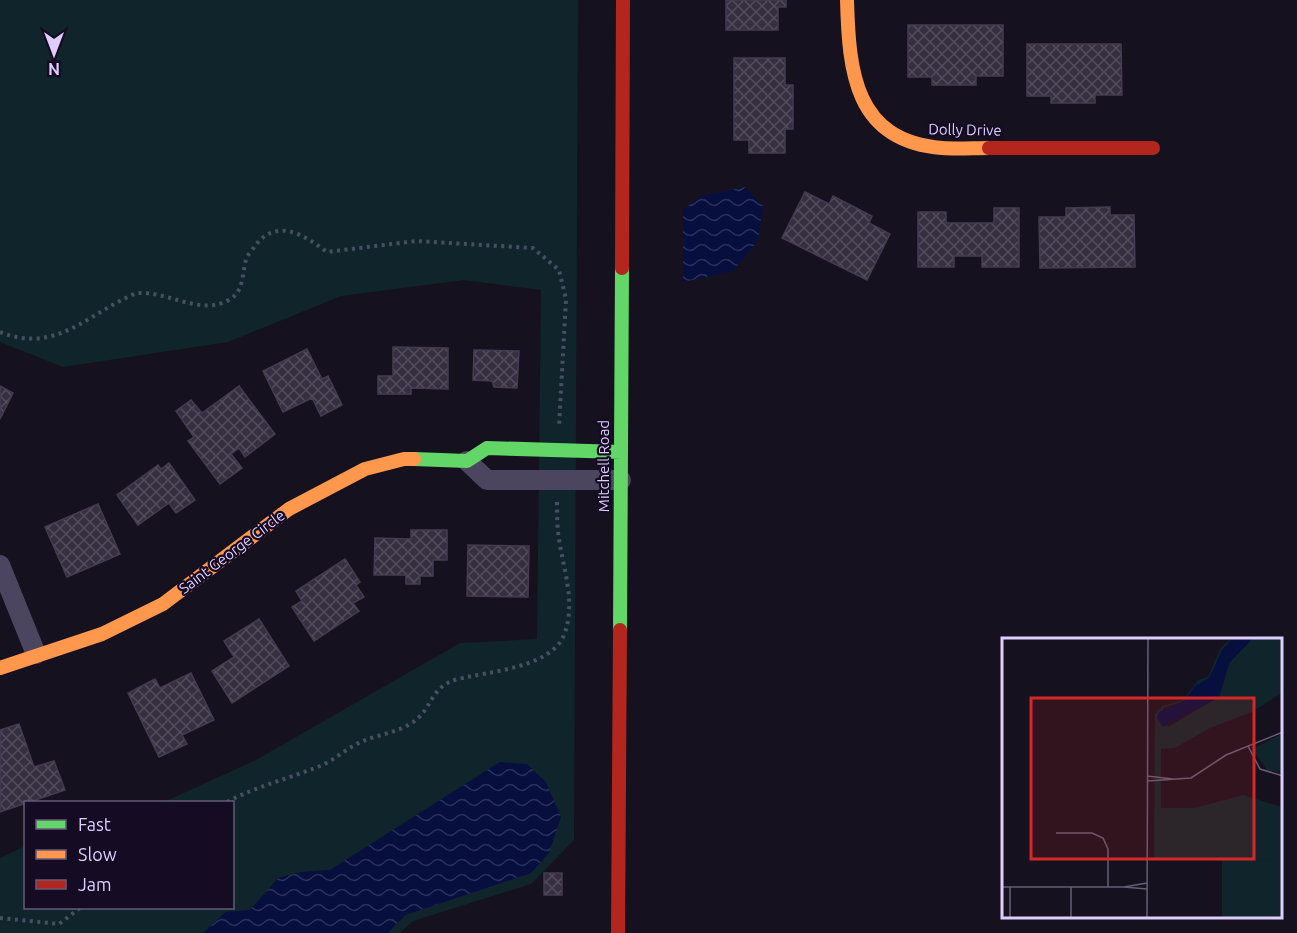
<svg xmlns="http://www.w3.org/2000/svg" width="1297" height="933" viewBox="0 0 1297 933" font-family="Ubuntu,sans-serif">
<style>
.green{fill:#0f252b}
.water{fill:url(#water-waves)}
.building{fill:url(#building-cross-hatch);stroke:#443b52;stroke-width:1.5}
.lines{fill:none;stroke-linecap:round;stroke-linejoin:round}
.path{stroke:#475062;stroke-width:4;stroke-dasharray:3 4.5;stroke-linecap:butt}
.street{stroke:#4c455f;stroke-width:20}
.fast{stroke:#63d668;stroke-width:14}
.slow{stroke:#ff974d;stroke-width:14}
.jam{stroke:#b3261e;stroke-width:14}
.labels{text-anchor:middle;stroke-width:4.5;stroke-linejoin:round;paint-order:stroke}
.street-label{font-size:15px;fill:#deceff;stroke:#150c23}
.inset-road{fill:none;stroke:#665d78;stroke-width:1.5}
.view{fill:#d62828;fill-opacity:0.15;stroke:#d62828;stroke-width:3}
.inset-edge{fill:none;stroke:#deceff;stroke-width:3}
</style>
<defs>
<pattern id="water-waves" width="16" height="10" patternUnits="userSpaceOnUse" patternTransform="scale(1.5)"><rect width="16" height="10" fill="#070f3f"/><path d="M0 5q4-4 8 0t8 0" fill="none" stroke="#2b315c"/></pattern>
<pattern id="building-cross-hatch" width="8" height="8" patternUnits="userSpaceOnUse" patternTransform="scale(1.5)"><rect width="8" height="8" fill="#362f40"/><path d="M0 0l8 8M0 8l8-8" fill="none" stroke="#534c5d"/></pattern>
</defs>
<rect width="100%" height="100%" fill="#16111e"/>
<path class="green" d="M0,0H578L574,840L531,884L413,921L400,933H388L405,915L530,873L500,762L330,870L302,872L278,878L250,910L226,912L203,933H0V858L25,846L26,908H232V802H164L256,760L460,643L537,639L541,290L464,280L341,296L228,342L63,367L0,342Z"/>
<path class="water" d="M745,187L763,206L758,241L733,271L683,282V210L701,196Z
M500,762L527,764L546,782L561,817L549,853L531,873L405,915L388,933H203L226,912L250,910L278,878L302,872L330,870Z"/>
<path class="building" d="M726,0H786V7H778V30H726Z
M908,25H1003V76H976V85H932V77H908Z
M1027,44H1121L1122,95H1095V103H1051V96H1027Z
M734,58H785V85H793V129H785V153H749V140H734Z
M805,192L829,204L833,196L872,216L869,223L890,234L867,280L782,238Z
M1110,207V215H1134L1135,267L1040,268L1039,217H1066V208Z
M994,208H1019V267H982V256H954V267H918V212H946V223H994Z
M393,347L448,348V389L411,388V394H378V376H393Z
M307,349L322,379L328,376L342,405L321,416L312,398L283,412L263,371Z
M474,350L519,351L517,388L494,387L492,381L473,380Z
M0,386L13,393L0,419Z
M239,386L275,434L245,457L239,448L231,454L242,468L220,484L188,441L194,437L176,411L191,400L202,413Z
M169,463L195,500L176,513L169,503L138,525L117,495L158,465L161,469Z
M98,504L120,554L67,577L45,527Z
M411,530H447V560H433V576H420V584H406V575H374L375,538L411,539Z
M468,545L529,546L528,597L467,596Z
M345,559L360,582L356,585L364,597L353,603L359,611L314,641L292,607L302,601L296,591Z
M259,619L289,666L232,703L212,671L234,657L224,641Z
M191,673L214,720L182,735L187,744L159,757L128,693L155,679L160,688Z
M19,724L34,767L54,761L65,790L0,812V730Z
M544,873H562V895H544Z"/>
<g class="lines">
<path class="path" d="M0,332C57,355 89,312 137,293C168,291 198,315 227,301C246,292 241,272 247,257C249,253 253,249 255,246C277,217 304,235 327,252L416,241L533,248L559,270L566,299L559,427
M227,802C257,786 288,779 320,766C335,760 348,747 363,741C378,735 397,732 410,724C433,711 429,686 458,679C486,672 551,668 564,635C577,602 562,566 558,532C557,522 557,511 557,500
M0,918L59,924L80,908"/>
<path class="street" d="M467,461L487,480H621
M0,565L36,654"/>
<path class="fast" d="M414,459L467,461L487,448L621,452
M620,630L622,268"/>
<path class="slow" d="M847,0C849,71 854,141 942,148C957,149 973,148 989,148
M0,668L102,634L163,604L289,509L365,469L404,459H414"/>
<path class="jam" d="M989,148H1153
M622,268L623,0
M618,933L620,630"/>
</g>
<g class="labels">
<g class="street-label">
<text transform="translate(965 130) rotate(1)" y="5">Dolly Drive</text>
<text transform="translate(604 466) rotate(-90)" y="5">Mitchell Road</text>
<text transform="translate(232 552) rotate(-37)" y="5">Saint George Circle</text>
</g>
</g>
<g transform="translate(1002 638)">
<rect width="280" height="280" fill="#16111e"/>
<path d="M229,0L207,41L193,48L188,57L182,63L161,70L166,89L217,59L227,25L251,0H280V55L250,74L208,90L173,110L159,111V170H193L241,157L280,169V222L152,221L153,76L160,68L181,62L196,42L206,39L218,11ZM280,96V135L265,132L250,111Z" fill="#0f252b"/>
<path d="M220,221L280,222V280H220Z" fill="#0f252b"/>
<path d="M231,0H251L227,25L217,59L161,89L155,80L157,74L182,63L193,48L207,40L220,12Z" fill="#070f3f"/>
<path class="inset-road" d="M246,108L258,131L281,138M145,138L171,141M145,143L189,140L224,117L281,94M54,195H90L101,200L106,211V249M145,245L122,249L145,251M0,249H122M8,249V280M69,249V280M145,280L146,0"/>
<path class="view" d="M29,60H252V221H29Z"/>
<rect width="280" height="280" class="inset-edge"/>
</g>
<rect x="24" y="801" width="210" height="108" fill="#150c23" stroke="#655a7b" stroke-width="1.5"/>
<rect x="36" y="820" width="30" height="9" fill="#63d668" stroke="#655a7b" stroke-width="1.5"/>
<text x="78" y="831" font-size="18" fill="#deceff">Fast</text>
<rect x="36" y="850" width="30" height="9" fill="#ff974d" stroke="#655a7b" stroke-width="1.5"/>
<text x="78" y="861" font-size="18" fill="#deceff">Slow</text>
<rect x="36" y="880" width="30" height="9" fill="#b3261e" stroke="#655a7b" stroke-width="1.5"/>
<text x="78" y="891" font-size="18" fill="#deceff">Jam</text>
<g transform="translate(54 54) rotate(180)" stroke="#150c23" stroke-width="4.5" paint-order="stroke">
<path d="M0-4.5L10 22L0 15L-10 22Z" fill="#deceff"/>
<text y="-9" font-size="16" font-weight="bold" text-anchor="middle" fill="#deceff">N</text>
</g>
</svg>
